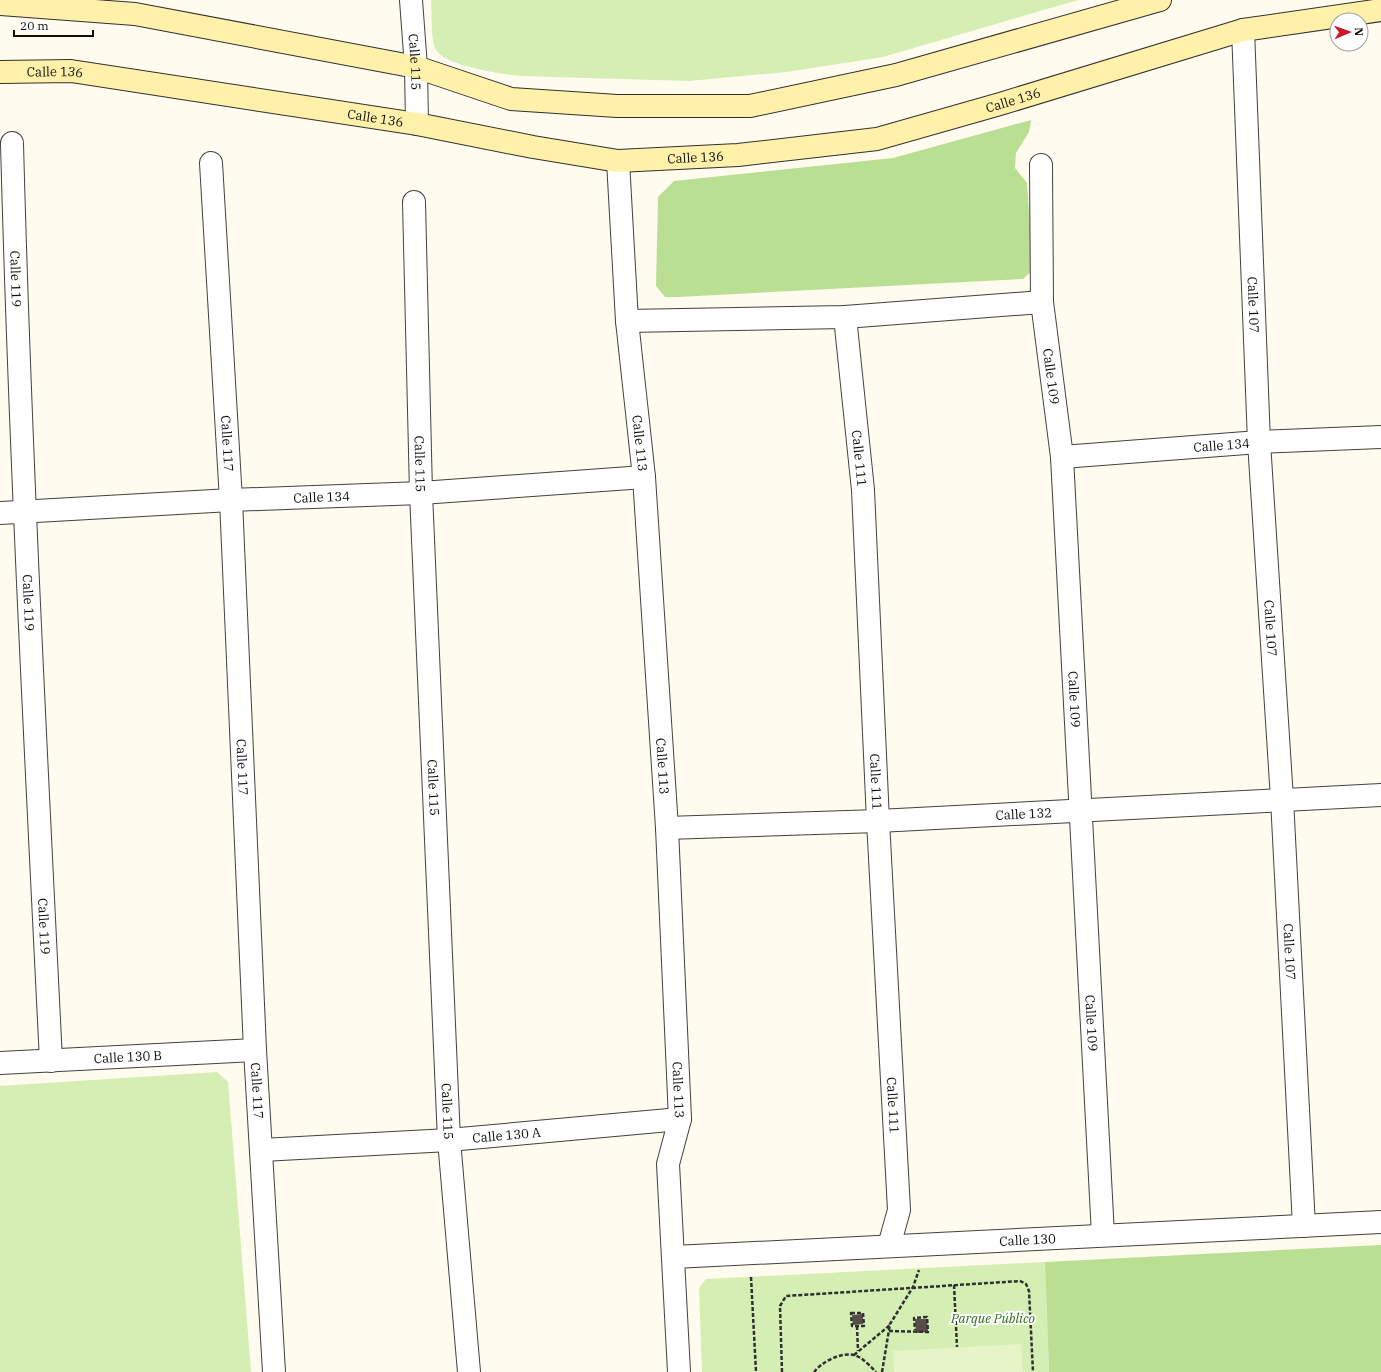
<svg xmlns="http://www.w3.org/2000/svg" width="1381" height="1372" viewBox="0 0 1381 1372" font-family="'IBM Plex Serif',serif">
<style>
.green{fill:#d5eeb4}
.forest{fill:#b9e092}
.pitch{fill:#e7f4c7}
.building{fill:#584e49}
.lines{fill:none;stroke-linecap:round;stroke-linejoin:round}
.minor-casing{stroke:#414141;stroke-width:24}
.tertiary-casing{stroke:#414141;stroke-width:24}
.secondary-casing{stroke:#303030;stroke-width:24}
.path{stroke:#303030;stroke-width:2.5;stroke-dasharray:4 2;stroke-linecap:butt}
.minor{stroke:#fff;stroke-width:22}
.tertiary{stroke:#fff;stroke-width:22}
.secondary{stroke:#fff1aa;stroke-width:22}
.labels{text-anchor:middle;stroke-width:4;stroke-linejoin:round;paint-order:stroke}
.street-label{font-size:13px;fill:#0e0e0e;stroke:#fff}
.park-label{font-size:13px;font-style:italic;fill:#2e6c18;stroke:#fff}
</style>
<rect width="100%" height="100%" fill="#fffbef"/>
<path class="green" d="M431,0H1078L883,57L787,72L689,81L521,76C503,74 439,66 434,46C431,32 432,14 431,0Z
M217,1072L228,1082L251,1372H0V1086Z
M1045,1262L1049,1372H702L699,1288L706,1279Z"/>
<path class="forest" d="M1031,120L1029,132L1016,153L1015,168L1027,183L1033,270L1023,279L678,297H665L656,286L658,197L674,181L893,158Z
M1381,1245V1372H1049L1045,1262Z"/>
<path class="pitch" d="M1021,1344L1023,1372H894L893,1351Z"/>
<path class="building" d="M863,1314V1324L853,1325L852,1315Z
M915,1319H927L928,1332L916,1333Z"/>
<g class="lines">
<defs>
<g id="minor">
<path id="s1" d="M411,0L416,67L417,124"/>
<path id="s2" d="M1243,30L1259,442L1282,799L1304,1226"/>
<path id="s3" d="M12,143C20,449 36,755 51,1061"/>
<path id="s4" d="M211,163L231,500L255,1050L274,1372"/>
<path id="s5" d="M1041,165L1042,302L1062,457L1103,1235"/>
<path id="s6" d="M414,202L421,493L449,1140L469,1372"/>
<path id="s7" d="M845,317L863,490L878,821L899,1210L889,1246"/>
<path d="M627,321L845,317L1042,302"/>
<path id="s8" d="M1062,457L1259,442L1381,437"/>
<path id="s9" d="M0,513L231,500L421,493L644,477"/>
<path id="s10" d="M667,828L878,821L1381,795"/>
<path id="s11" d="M0,1063L255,1050"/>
<path id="s12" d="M262,1150L449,1140L680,1119"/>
<path id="s13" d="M674,1257L1381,1222"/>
</g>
<g id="tertiary">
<path id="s14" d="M618,161L627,321L644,477L667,828L680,1119L668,1164L679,1372"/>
</g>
<g id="secondary">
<path d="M0,4L135,14L416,67L511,99L617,106H750L896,75L1160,0"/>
<path id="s15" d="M0,72L71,71L417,124L533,147L618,161L738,155L877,139L1000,104L1243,30L1381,10"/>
</g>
</defs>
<use href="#minor" class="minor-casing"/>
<use href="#tertiary" class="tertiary-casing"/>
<use href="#secondary" class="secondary-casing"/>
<path class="path" d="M751,1277L756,1372
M954,1285L957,1347
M851,1313H863L864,1326H852Z
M857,1326L858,1351
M889,1331L928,1332L927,1317L914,1318L915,1330
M854,1355L890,1325
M782,1372L780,1306L786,1296L1020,1281L1026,1284L1029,1291L1033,1372
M814,1372C822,1362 840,1352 854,1355C862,1357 870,1366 876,1372
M882,1372L890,1324L913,1287L919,1270"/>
<use href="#minor" class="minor"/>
<use href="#tertiary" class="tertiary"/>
<use href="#secondary" class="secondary"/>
</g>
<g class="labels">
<g class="street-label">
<text dy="5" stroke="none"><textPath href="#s1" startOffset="62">Calle 115</textPath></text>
<text dy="5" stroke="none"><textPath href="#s15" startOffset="55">Calle 136</textPath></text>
<text dy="5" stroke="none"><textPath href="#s15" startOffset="1027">Calle 136</textPath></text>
<text dy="5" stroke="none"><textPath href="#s15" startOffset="379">Calle 136</textPath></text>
<text dy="5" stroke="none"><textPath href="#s15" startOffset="703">Calle 136</textPath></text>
<text dy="5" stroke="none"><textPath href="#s3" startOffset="136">Calle 119</textPath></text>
<text dy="5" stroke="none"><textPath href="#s2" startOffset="275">Calle 107</textPath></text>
<text dy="5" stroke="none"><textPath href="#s5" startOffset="212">Calle 109</textPath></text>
<text dy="5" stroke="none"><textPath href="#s14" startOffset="283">Calle 113</textPath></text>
<text dy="5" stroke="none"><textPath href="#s4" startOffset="281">Calle 117</textPath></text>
<text dy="5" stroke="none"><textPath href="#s8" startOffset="160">Calle 134</textPath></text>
<text dy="5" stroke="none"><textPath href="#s7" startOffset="142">Calle 111</textPath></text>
<text dy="5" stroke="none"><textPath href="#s6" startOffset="262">Calle 115</textPath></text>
<text dy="5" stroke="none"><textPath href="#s9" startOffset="322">Calle 134</textPath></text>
<text dy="5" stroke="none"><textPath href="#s3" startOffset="460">Calle 119</textPath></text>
<text dy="5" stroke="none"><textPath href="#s2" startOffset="599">Calle 107</textPath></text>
<text dy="5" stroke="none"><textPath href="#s5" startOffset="536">Calle 109</textPath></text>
<text dy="5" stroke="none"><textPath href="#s14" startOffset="607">Calle 113</textPath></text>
<text dy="5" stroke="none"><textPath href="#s4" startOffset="605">Calle 117</textPath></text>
<text dy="5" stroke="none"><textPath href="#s7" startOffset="466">Calle 111</textPath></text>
<text dy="5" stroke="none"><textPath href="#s6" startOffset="586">Calle 115</textPath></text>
<text dy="5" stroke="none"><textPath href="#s10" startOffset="357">Calle 132</textPath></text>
<text dy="5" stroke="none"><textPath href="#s3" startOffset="784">Calle 119</textPath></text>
<text dy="5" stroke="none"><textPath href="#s2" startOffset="923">Calle 107</textPath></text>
<text dy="5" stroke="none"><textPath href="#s5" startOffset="860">Calle 109</textPath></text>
<text dy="5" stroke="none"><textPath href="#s11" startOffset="128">Calle 130 B</textPath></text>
<text dy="5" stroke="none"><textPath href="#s14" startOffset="931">Calle 113</textPath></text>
<text dy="5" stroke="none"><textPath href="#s4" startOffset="929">Calle 117</textPath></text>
<text dy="5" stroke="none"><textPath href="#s7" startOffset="790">Calle 111</textPath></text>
<text dy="5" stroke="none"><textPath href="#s6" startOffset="910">Calle 115</textPath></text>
<text dy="5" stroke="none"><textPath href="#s12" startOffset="245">Calle 130 A</textPath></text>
<text dy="5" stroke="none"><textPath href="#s13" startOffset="354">Calle 130</textPath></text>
</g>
<g class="park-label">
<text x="993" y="1323">Parque Público</text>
</g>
</g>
<g transform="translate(1349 32) rotate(88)"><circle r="19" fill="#ffffff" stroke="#9f9f9f"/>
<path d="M0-3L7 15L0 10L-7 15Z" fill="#cb192a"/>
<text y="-6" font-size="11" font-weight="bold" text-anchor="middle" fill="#0e0e0e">N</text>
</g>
<path d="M14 30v6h79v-6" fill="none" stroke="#0e0e0e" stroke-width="2"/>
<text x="20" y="30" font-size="12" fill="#0e0e0e" stroke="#ffffff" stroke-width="3" paint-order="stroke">20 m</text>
</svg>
